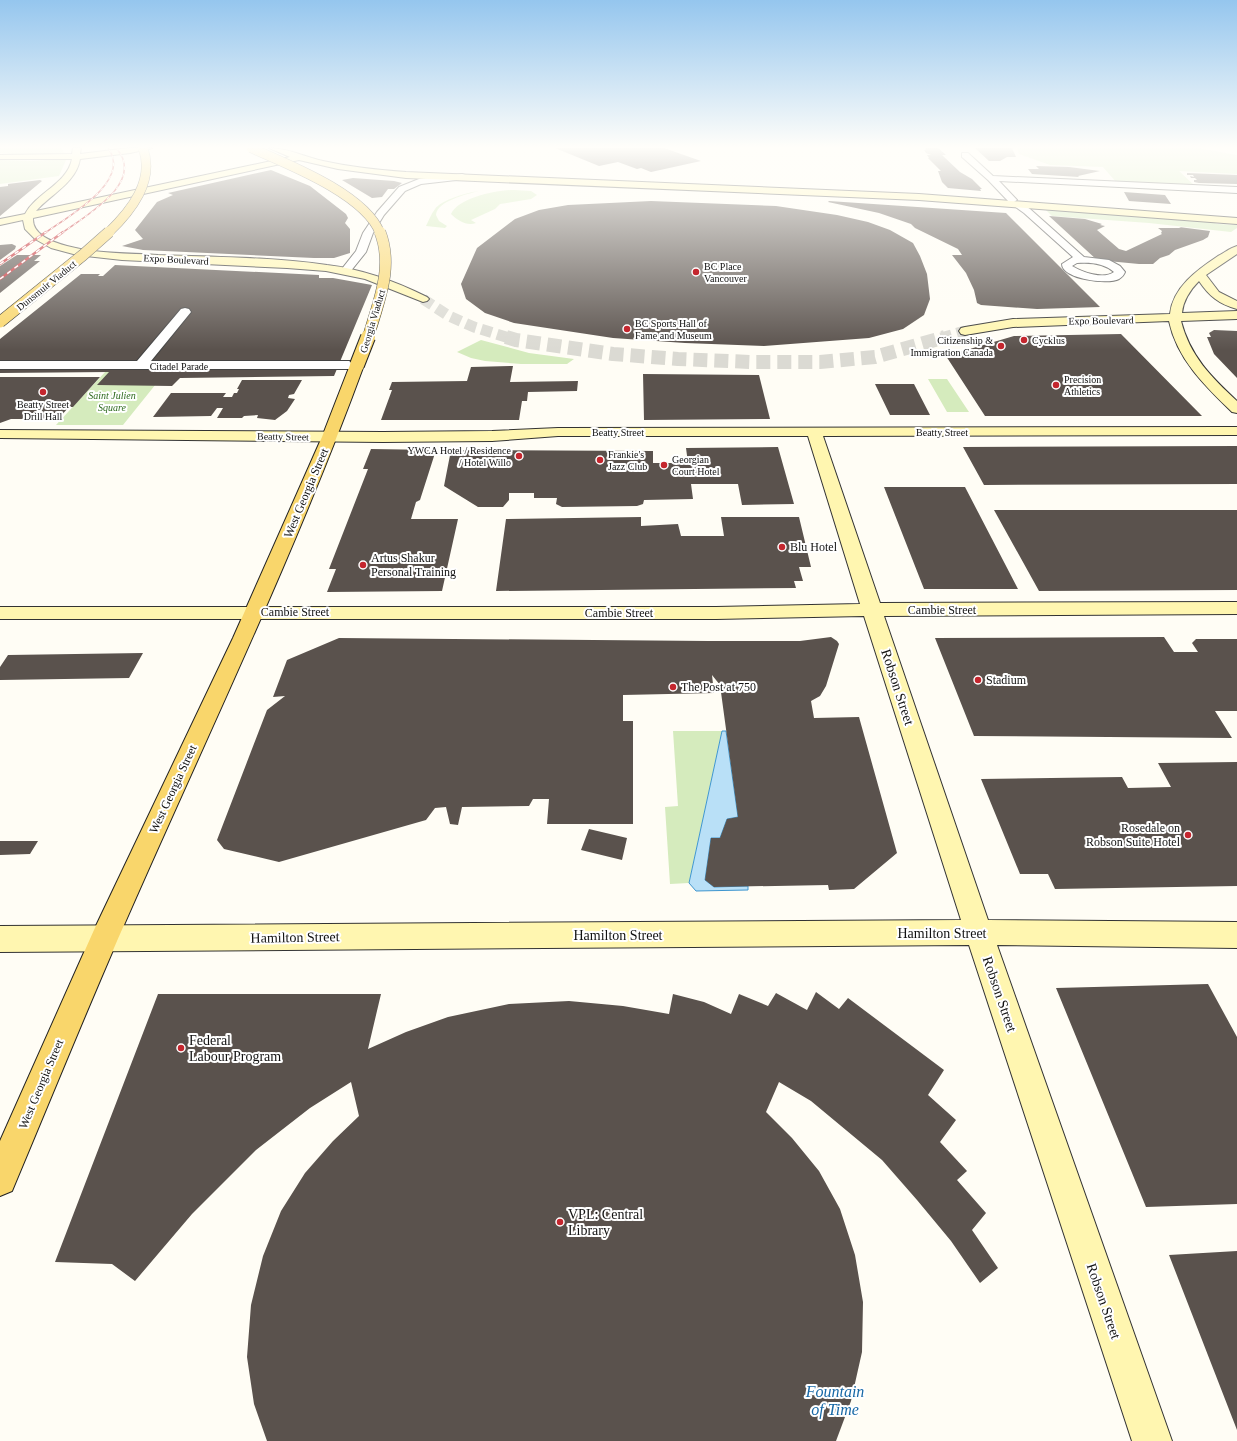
<svg xmlns="http://www.w3.org/2000/svg" width="1237" height="1441" viewBox="0 0 1237 1441" font-family="'Times New Roman',serif">
<style>
.green{fill:#d5ebbd}
.water{fill:#b9e0f7;stroke:#3f96cf}
.building{fill:#5a524d}
.lines{fill:none;stroke-linecap:round;stroke-linejoin:round}
.secondary-tunnel-far1{stroke:#dbdad3;stroke-width:11;stroke-dasharray:11 5.5;stroke-linecap:butt}
.secondary-tunnel{stroke:#dbdad3;stroke-width:14;stroke-dasharray:14 7;stroke-linecap:butt}
.street-casing{stroke:#444;stroke-width:2}
.secondary-casing{stroke:#333;stroke-width:2}
.primary-casing{stroke:#222;stroke-width:2}
.street{fill:#fff;fill-rule:evenodd}
.secondary{fill:#fff6b0;fill-rule:evenodd}
.primary{fill:#f9d66b;fill-rule:evenodd}
.rail-far1-casing{stroke:#c4262e;stroke-width:1.5}
.rail-casing{stroke:#c4262e;stroke-width:2.5}
.rail-far1{stroke:#fff;stroke-width:1;stroke-dasharray:3.5;stroke-linecap:butt}
.rail{stroke:#fff;stroke-width:1.5;stroke-dasharray:4.5;stroke-linecap:butt}
.primary-bridge-far2-casing{stroke:#222;stroke-width:10;stroke-linecap:butt}
.primary-bridge-far1-casing{stroke:#222;stroke-width:12;stroke-linecap:butt}
.primary-bridge-casing{stroke:#222;stroke-width:16;stroke-linecap:butt}
.primary-bridge-far2{stroke:#f9d66b;stroke-width:9}
.primary-bridge-far1{stroke:#f9d66b;stroke-width:11}
.primary-bridge{stroke:#f9d66b;stroke-width:14}
.poi-dot{fill:#c4262e;stroke:#fff;stroke-width:1.5}
.labels{text-anchor:middle;stroke-width:4;stroke-linejoin:round;paint-order:stroke}
.far-street-label{font-size:10px;fill:#111;stroke:#fff}
.far-poi-label{font-size:10px;fill:#111;stroke:#fff;text-anchor:start}
.far-park-label{font-size:10px;font-style:italic;fill:#2f6b1f;stroke:#fff}
.street-label{font-size:12px;fill:#111;stroke:#fff}
.poi-label{font-size:12px;fill:#111;stroke:#fff;text-anchor:start}
.near-street-label{font-size:14px;fill:#111;stroke:#fff}
.near-poi-label{font-size:14px;fill:#111;stroke:#fff;text-anchor:start}
.near-water-label{font-size:16px;font-style:italic;fill:#1768a6;stroke:#fff}
</style>
<rect width="100%" height="100%" fill="#fffdf5"/>
<path class="green" d="M0,148H61L64,153C51,158 15,154 0,153Z
M1017,148H1198L1237,155V174L1179,171L1195,186L1116,182L1103,167L1050,165L1019,154Z
M61,159L66,160L59,176L0,184V160L32,161Z
M514,190L531,191L537,195L531,199L500,204L495,209L471,220L476,223C467,226 458,221 451,214C458,198 497,190 514,190Z
M479,191C467,194 437,201 436,215L439,221L447,226L445,228L426,226C429,220 431,214 435,209C441,200 469,192 479,191Z
M1045,209L1207,221L1218,224L1237,225V228L1231,232L1149,223L1052,216Z
M481,340L529,353L574,359L567,364H521L485,361L471,358L457,352Z
M106,371L164,374L123,425H56Z
M928,379H947L969,412H947Z
M673,731H722L689,883L670,884L665,807L678,806Z"/>
<path class="water" d="M722,731H726L738,817L727,819L720,838H711L705,880L714,887L748,886V890L696,891L689,883Z"/>
<path class="building" d="M555,148H664L701,161L651,172L641,168L637,169L618,162L599,166Z
M925,148H938L946,155H942L960,172L972,179L982,189H980L981,191L948,188L942,182L938,171H941L928,158H929L927,155H931L926,153L924,150H926Z
M975,148H1012L1016,157H1007L1000,161H989Z
M1036,166L1069,167L1100,171L1078,176L1079,177L1032,174L1028,169H1039Z
M271,170L310,186L346,214L348,218L345,223L350,229V253L334,258H314L143,250L122,246L143,239L135,230L157,202L173,195L168,193Z
M1187,173L1237,175V184L1199,183L1194,182V180H1197L1195,178H1191L1190,176L1194,177L1193,175H1187Z
M353,178L394,181L402,183L394,189H388L382,197L372,198L342,180Z
M40,180L42,181L0,216V187L8,186V184Z
M1124,192L1165,195L1171,204L1129,201Z
M651,201L776,206L837,215L868,222L890,230L913,243L920,256L927,274L930,299L924,315L903,329L869,338L764,346L685,343L613,338L514,323L485,313L466,299L461,284L477,248L515,219L539,210L568,205Z
M829,201L1006,213L1100,307L1037,309L981,305L977,303L974,290L966,273L952,255H962L958,249L915,228L911,224L879,213L828,202Z
M1049,216L1085,219L1102,224L1100,225L1105,226L1097,230L1119,249L1126,251L1162,234L1161,233L1162,231L1158,228H1181L1179,227L1210,231L1208,237L1203,240L1175,250L1169,255L1160,258L1153,264H1139L1097,260Z
M12,244L16,246L15,249L0,260V245Z
M17,255H41L34,261H40L0,293V266Z
M115,265L319,275V278H333L372,285L334,376L180,378L172,386L97,385L109,372L0,373V339L81,274H100L98,276H103Z
M1214,330L1237,331V378L1214,354L1207,337H1211L1209,333Z
M1121,334L1202,416H985L946,356L1014,336Z
M513,366L510,382L578,381L577,391L528,392L527,401H522L519,420H381L392,390H389L392,382L467,381L471,367Z
M643,374L759,375L770,419L644,420Z
M0,377H100L73,407H69L58,419H11L0,423Z
M242,380H302L294,394L289,395L288,398L295,399L287,411L275,420L257,418L258,415L244,416L242,418H217L223,408H217L211,416L153,417L171,393H226L223,397H232L234,393H237L239,389H237Z
M875,384H914L930,415H890Z
M1237,446V484L984,485L963,447Z
M778,447L794,504L742,505L738,484H691L693,499L644,500L643,504L637,506L562,507L556,504L557,498H534V493H509V500L503,507H478L444,486L451,450L653,451V463H688L686,448Z
M371,449L436,450L420,500L416,502L411,519H458L442,591L327,592L336,569H329L368,469H363Z
M884,487H965L1018,589H924Z
M994,510H1237V590L1039,591Z
M641,517V526L678,524L681,536H724L721,517H799L811,567H799L803,581H794L796,588L496,591L506,519Z
M831,637L837,641L839,644L826,686L820,696L811,701L814,718L859,717L897,853L854,889L829,890L828,885L714,887L705,880L711,838H720L727,819L738,817L720,685L712,675L714,693L623,695V721H633V824H547L549,799H533L529,806L462,807L458,825L450,824L446,807L435,808L426,820L279,862L224,849L217,840L267,710L285,696L273,697L287,660L339,638L708,641H800Z
M1164,637L1174,652H1198L1192,643L1196,639H1237V711H1215L1232,738L974,736L935,638Z
M143,653L129,678L0,680V667L8,655Z
M1237,762V886L1055,889L1048,874H1020L981,779L1122,777L1128,788L1171,787L1158,763Z
M589,829L627,838L622,860L581,850Z
M0,841H38L30,854L0,855Z
M1208,984L1237,1037V1204L1146,1207L1056,988Z
M816,992L839,1009L848,998L944,1070L928,1095L956,1120L940,1142L967,1171L957,1180L986,1213L972,1230L998,1268L980,1283L951,1241L917,1200L882,1160L811,1101L779,1082L766,1112L792,1138L819,1171L840,1209L855,1255L863,1302L862,1352L851,1401L836,1441H267L254,1404L247,1357L251,1305L263,1256L281,1211L305,1173L333,1141L359,1116L351,1082L310,1108L256,1150L192,1214L135,1281L112,1264L55,1262L158,994H381L368,1049L406,1032L448,1017L509,1004L569,1001L623,1006L669,1014L673,994L704,1002L731,1014L739,994L768,1006L776,993L807,1010Z
M1237,1251V1430L1169,1255Z"/>
<g class="lines">
<path class="secondary-tunnel-far1" d="M423,299L449,316L474,327L509,338
M941,338L965,331"/>
<path class="secondary-tunnel" d="M506,337L516,340L613,354L678,359L751,362H820L875,357L945,337"/>
<defs>
<path id="street" d="M962,153H968L993,176L1237,187V193L999,181L1017,200L1012,203L1009,202L988,180L962,157Z
M462,174L465,175L466,177L465,179L421,184L405,191L384,215L373,233L366,252L350,272H342L341,270L356,251L363,233L377,212L399,187L419,179Z
M1018,202L1030,209L1084,257L1109,260L1120,266L1125,272C1124,275 1122,277 1119,279C1108,285 1062,279 1062,264L1073,257L1024,213L1013,205ZM1077,263C1090,262 1104,263 1114,272C1103,280 1082,272 1072,266Z
M185,308L189,309L191,312L151,361H357L362,362L364,365L362,368L357,369H0V361H137L181,309Z"/>
<path id="secondary" d="M73,148H81L80,154L129,148H152L130,153L80,159C76,183 51,194 36,211L290,157L269,148C288,148 305,157 323,161C350,167 378,170 406,172L919,194L1237,218V224L919,200L406,178L338,169L299,160L33,218C32,235 53,242 67,246C96,254 128,253 158,255C214,257 271,257 327,265C362,269 395,281 427,297L429,299L427,301L423,302L365,279L326,271L287,268L122,260L77,255L51,248L35,239L25,229L23,220L0,225V219L25,214C37,192 67,184 72,159H0V155L72,154Z
M1237,246V254L1206,275L1219,292L1237,301V309C1219,304 1209,296 1199,281C1190,290 1183,301 1182,313L1237,311V319L1181,321C1190,356 1211,377 1237,401V413L1232,412C1205,386 1177,359 1169,321L1013,327L965,335L961,334L959,331L961,328L965,327L1013,319L1170,314C1173,287 1197,270 1218,256C1224,253 1230,248 1237,246Z
M1237,427V435L823,436L880,603L1237,602V614L884,616L988,920L1237,922V948L997,945L1172,1441H1132L969,945L0,952V926L961,920L864,616L716,619H0V607H716L860,604L808,436H558L492,441L383,442L0,438V430L383,432L492,431L558,428Z"/>
<path id="primary" d="M357,361L362,362L364,365C292,562 200,750 117,941C81,1024 47,1108 12,1191L0,1196V1141L94,930L233,638L322,437L350,365L352,362Z"/>
</defs>
<use href="#street" class="street-casing"/>
<use href="#secondary" class="secondary-casing"/>
<use href="#primary" class="primary-casing"/>
<use href="#street" class="street"/>
<use href="#secondary" class="secondary"/>
<use href="#primary" class="primary"/>
<defs>
<path id="rail-far1" d="M45,233C67,217 133,181 108,148
M62,233C85,216 147,182 116,148"/>
<path id="rail" d="M0,264L46,232
M0,279L63,232"/>
</defs>
<use href="#rail-far1" class="rail-far1-casing"/>
<use href="#rail" class="rail-casing"/>
<use href="#rail-far1" class="rail-far1"/>
<use href="#rail" class="rail"/>
<defs>
<path id="primary-bridge-far2" d="M251,148C287,164 365,194 380,233
M108,233C131,211 155,181 143,148"/>
<path id="primary-bridge-far1" d="M0,322L83,255L109,232
M368,338C378,302 394,268 380,232"/>
<path id="primary-bridge" d="M357,365L368,337"/>
</defs>
<use href="#primary-bridge-far2" class="primary-bridge-far2-casing"/>
<use href="#primary-bridge-far1" class="primary-bridge-far1-casing"/>
<use href="#primary-bridge" class="primary-bridge-casing"/>
<use href="#primary-bridge-far2" class="primary-bridge-far2"/>
<use href="#primary-bridge-far1" class="primary-bridge-far1"/>
<use href="#primary-bridge" class="primary-bridge"/>
</g>
<linearGradient id="sky" x2="0" y2="1"><stop stop-color="#95c6ee"/><stop offset="0.42" stop-color="#fffefa"/><stop offset="1" stop-color="#fffefa" stop-opacity="0"/></linearGradient>
<rect width="1237" height="350" fill="url(#sky)"/>
<g class="poi-dot">
<circle cx="696" cy="272" r="4"/>
<circle cx="627" cy="329" r="4"/>
<circle cx="1024" cy="340" r="4"/>
<circle cx="1001" cy="346" r="4"/>
<circle cx="1056" cy="385" r="4"/>
<circle cx="43" cy="392" r="4"/>
<circle cx="519" cy="456" r="4"/>
<circle cx="600" cy="460" r="4"/>
<circle cx="664" cy="465" r="4"/>
<circle cx="782" cy="547" r="4"/>
<circle cx="363" cy="565" r="4"/>
<circle cx="978" cy="680" r="4"/>
<circle cx="673" cy="687" r="4"/>
<circle cx="1188" cy="835" r="4"/>
<circle cx="181" cy="1048" r="4"/>
<circle cx="560" cy="1222" r="4"/>
</g>
<g class="labels">
<g class="far-street-label">
<text transform="translate(176 259) rotate(3)" y="4">Expo Boulevard</text>
<text transform="translate(46 285) rotate(-39)" y="4">Dunsmuir Viaduct</text>
<text transform="translate(1101 320) rotate(-1)" y="4">Expo Boulevard</text>
<text transform="translate(372 321) rotate(-73)" y="4">Georgia Viaduct</text>
<text x="179" y="370">Citadel Parade</text>
<text x="618" y="436">Beatty Street</text>
<text x="942" y="436">Beatty Street</text>
<text transform="translate(283 436) rotate(1)" y="4">Beatty Street</text>
</g>
<g class="far-poi-label">
<text x="704" y="270">BC Place<tspan x="704" dy="12">Vancouver</tspan></text>
<text x="635" y="327">BC Sports Hall of<tspan x="635" dy="12">Fame and Museum</tspan></text>
<text x="993" y="344" text-anchor="end">Citizenship &amp;<tspan x="993" dy="12">Immigration Canada</tspan></text>
<text x="1032" y="344">Cycklus</text>
<text x="1064" y="383">Precision<tspan x="1064" dy="12">Athletics</tspan></text>
<text x="43" y="408" text-anchor="middle">Beatty Street<tspan x="43" dy="12">Drill Hall</tspan></text>
<text x="511" y="454" text-anchor="end">YWCA Hotel / Residence<tspan x="511" dy="12">/ Hotel Willo</tspan></text>
<text x="608" y="458">Frankie's<tspan x="608" dy="12">Jazz Club</tspan></text>
<text x="672" y="463">Georgian<tspan x="672" dy="12">Court Hotel</tspan></text>
</g>
<g class="far-park-label">
<text x="112" y="399">Saint Julien<tspan x="112" dy="12">Square</tspan></text>
</g>
<g class="street-label">
<text transform="translate(306 493) rotate(-67)" y="4">West Georgia Street</text>
<text x="942" y="614">Cambie Street</text>
<text x="295" y="616">Cambie Street</text>
<text x="619" y="617">Cambie Street</text>
<text transform="translate(173 789) rotate(-65)" y="4">West Georgia Street</text>
<text transform="translate(41 1084) rotate(-67)" y="4">West Georgia Street</text>
</g>
<g class="poi-label">
<text x="790" y="551">Blu Hotel</text>
<text x="371" y="562">Artus Shakur<tspan x="371" dy="14">Personal Training</tspan></text>
<text x="986" y="684">Stadium</text>
<text x="681" y="691">The Post at 750</text>
<text x="1180" y="832" text-anchor="end">Rosedale on<tspan x="1180" dy="14">Robson Suite Hotel</tspan></text>
</g>
<g class="near-street-label">
<text transform="translate(898 687) rotate(72)" y="5">Robson Street</text>
<text x="942" y="938">Hamilton Street</text>
<text x="618" y="940">Hamilton Street</text>
<text transform="translate(295 937) rotate(-1)" y="5">Hamilton Street</text>
<text transform="translate(1000 994) rotate(71)" y="5">Robson Street</text>
<text transform="translate(1104 1301) rotate(71)" y="5">Robson Street</text>
</g>
<g class="near-poi-label">
<text x="189" y="1045">Federal<tspan x="189" dy="16">Labour Program</tspan></text>
<text x="568" y="1219">VPL: Central<tspan x="568" dy="16">Library</tspan></text>
</g>
<g class="near-water-label">
<text x="835" y="1397">Fountain<tspan x="835" dy="18">of Time</tspan></text>
</g>
</g>
</svg>
